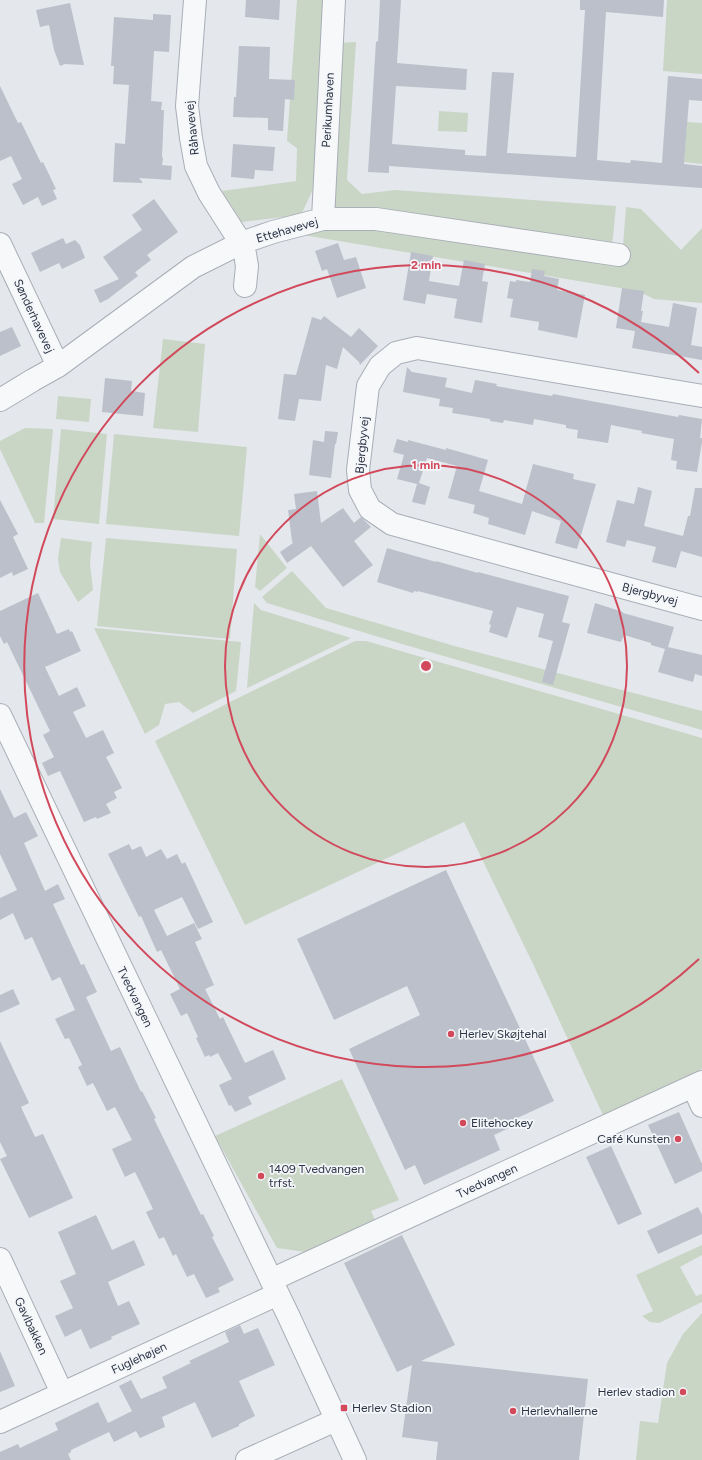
<svg xmlns="http://www.w3.org/2000/svg" width="702" height="1460" viewBox="0 0 702 1460" font-family="Figtree,sans-serif">
<style>
.green{fill:#c9d6c5}
.building{fill:#bbc0ca}
.lines{fill:none;stroke-linecap:round;stroke-linejoin:round}
.minor-casing{stroke:#a9aeb7;stroke-width:24}
.minor{stroke:#f7f8fa;stroke-width:22}
.ring{fill:none;stroke:#d1495b;stroke-width:2}
.poi-dot{fill:#d1495b;stroke:#f4f6f9;stroke-width:1.5}
.labels{text-anchor:middle;stroke-width:3.5;stroke-linejoin:round;paint-order:stroke}
.street-label{font-size:12px;fill:#2b3445;stroke:#f4f6f9}
.poi-label{font-size:12px;fill:#2b3445;stroke:#f4f6f9;text-anchor:start}
.centre{fill:#d1495b;stroke:#f4f6f9;stroke-width:2}
.ring-label{font-size:12px;text-anchor:middle;font-weight:bold;fill:#d1495b;stroke:#f4f6f9;stroke-width:3.5;stroke-linejoin:round;paint-order:stroke}
</style>
<rect width="100%" height="100%" fill="#e4e7ec"/>
<path class="green" d="M297,0H327L314,187L301,215L242,222L222,191L296,181L297,148L287,141Z
M667,0H702V74L663,71Z
M356,42L347,180L362,194L395,190L616,206L612,247L328,209L337,43Z
M439,111L468,113L467,132L438,131Z
M687,122L702,123V164L684,162Z
M626,207L641,209L681,250L702,228V303L654,299L638,291L303,235L326,227L373,224L622,259Z
M163,339L205,344L198,432L153,428Z
M58,396L91,399L89,422L56,419Z
M25,428L53,429L44,523H35L0,449V441Z
M61,429L107,434L99,524L53,519Z
M114,434L247,447L239,536L106,524Z
M260,534L287,568L260,591L255,587Z
M61,538L92,542L90,564L93,590L78,602L60,572L58,559Z
M106,538L237,549L230,639L97,626Z
M292,571L326,608L458,647L702,711V730L402,644L267,603L262,597Z
M254,603L261,610L351,638L247,688Z
M94,628L241,642L236,691L193,713L179,702L165,704L159,725L145,734Z
M355,641H366L702,738V1069L603,1115L534,966L464,822L245,925L155,741L230,702Z
M342,1079L399,1200L371,1211L375,1220L306,1252L277,1248L215,1136Z
M702,1245V1255L680,1267L696,1296L702,1294V1302L659,1323L650,1322L642,1316L653,1311L636,1275Z
M702,1313V1460H636L640,1421L658,1423L667,1363L683,1334Z"/>
<path class="building" d="M246,0H280L279,20L245,17Z
M380,0H401L397,63L467,69L466,90L396,86L392,144L465,150V155L486,156L492,72L514,73L507,153L576,157L585,10H580V0H664L663,17L606,12L597,160L630,163L631,160L662,163L668,76L702,79V101L689,100L684,164L702,166V188L389,166V173L368,172L376,41L378,42Z
M70,3L84,65L65,64L60,66L54,50L49,25L40,27L36,10Z
M153,14L171,15L169,52L154,51L151,101L162,102L161,110H164L162,157L163,158L162,165L172,166L171,180L139,178L143,183L113,182L115,143L125,144L129,85L113,84L114,66H111L114,17L153,20Z
M239,46L270,47L269,79L295,80L294,100L285,99L283,131L268,130V118L233,117L234,97H236Z
M0,86L18,123L21,122L41,163L43,162L56,189L53,190L57,199L42,206L38,197L23,205L12,184L22,179L11,156L0,161Z
M233,144L275,147L273,171L255,170L254,179L231,177Z
M154,199L178,232L147,255L151,260L134,273L135,272L138,276L108,299L100,303L94,290L119,279L103,257L142,230L132,215Z
M63,238L66,244L75,240L80,245L85,258L62,269L59,263L40,272L31,253Z
M338,243L344,260L356,257L366,288L337,298L327,269L322,271L315,251Z
M411,252L433,256L429,281L459,286L464,260L485,264L482,281L488,282L482,323L454,318L457,299L427,294L425,304L403,300Z
M532,269L545,271L544,276L559,279L557,290L585,295L577,338L538,330L539,322L510,317L513,299L507,298L510,281L516,282V280L530,282Z
M622,288L644,291L641,311H643L641,322L669,327L673,303L697,308L691,345L702,347V360L632,348L635,331L616,328Z
M324,316L351,337L359,328L378,346L360,365L359,362L343,347L337,369L326,365L321,401L299,399L295,421L278,419L284,374L296,375L312,317L321,320Z
M12,327L21,346L0,356V332Z
M407,367L412,372L447,378L445,387L472,393L475,380L497,384L496,386L552,396L553,394L678,417L679,415L702,419L700,438H702V442L697,472L676,469L677,461L671,460L674,439L641,433L642,431L611,425L608,443L577,438L578,430L566,428V425L534,419L533,425L504,420L503,423L490,421V419L452,413L453,408L439,406L440,399L403,392Z
M105,378L132,381L131,391L145,393L143,416L102,412Z
M325,431L338,432L336,444H335L331,478L309,475L313,440L324,442Z
M397,439L408,442V440L446,450V448L488,460L479,491L522,504L533,464L574,474L573,479L596,484L577,549L555,543L561,521L532,511L525,535L488,524L489,518L473,513L475,505L448,498L457,466L427,458L419,483L430,487L425,505L412,502L417,484L397,479L404,455L393,452Z
M638,487L652,491L644,526L683,536L688,516H690L695,488H702V557L681,551L676,568L652,562L656,547L627,540L625,547L606,542L617,500L634,504Z
M317,491L321,523L343,508L354,523L361,517L371,527L354,541L373,565L343,587L311,546L287,563L280,552L293,543L292,541L288,510L296,509L294,494Z
M0,500L18,534L13,537L28,569L13,576L12,572L0,578Z
M387,548L436,562V561L478,573V572L569,596L562,622L570,624L553,685L542,682L553,641L538,637L544,614L517,607L507,638L489,632L491,625L489,624L493,611L418,591V592L414,591L413,593L377,582Z
M38,593L57,634L69,629L70,632L72,631L81,651L45,667L59,696L77,687L86,706L73,712L86,738L103,730L114,753L106,757L122,788L114,792L117,798L106,804L111,813L97,819L96,817L84,822L60,771L48,776L42,763L54,757L43,735L50,731L7,642L4,644L0,636V611Z
M595,603L623,612V613L674,627L668,647L702,655V676L695,674L693,682L658,672L665,649L651,645V643L624,635L621,642L587,633Z
M0,789L14,818L26,812L38,836L24,843L45,891L58,884L65,899L53,904L81,965L84,964L97,992L86,997L111,1051L120,1047L141,1092L142,1091L156,1118L154,1119L201,1215L203,1214L214,1236L212,1237L234,1280L218,1288L220,1292L206,1298L194,1274L187,1277L176,1254L173,1256L164,1237L159,1239L146,1212L153,1209L141,1184L135,1172L125,1177L112,1149L132,1140L115,1107L107,1111L93,1083L87,1086L78,1067L82,1065L69,1038L65,1039L55,1019L75,1010L60,977L52,981L32,937L25,940L13,913L0,920V898L17,890L0,854Z
M129,844L132,850L141,846L146,857L161,849L167,859L177,854L182,864L185,862L213,922L198,929L182,897L154,910L167,936L194,923L202,939L195,942L214,985L205,989L220,1019L223,1017L245,1063L273,1050L286,1079L248,1097L252,1104L235,1112L231,1105L229,1106L219,1085L232,1079L218,1053L210,1057L209,1055L205,1057L196,1038L198,1037L187,1013L181,1016L170,994L180,989L161,950L157,952L141,916L139,917L108,854Z
M446,870L554,1101L513,1120L515,1125L494,1135L500,1150L424,1185L415,1165L405,1170L349,1049L420,1015L407,986L334,1020L297,939Z
M13,989L20,1004L0,1013V995Z
M0,1041L29,1103L21,1107L35,1137L43,1134L73,1198L29,1218L0,1159L7,1156L0,1142Z
M679,1112L702,1164V1171L675,1184L648,1125Z
M611,1146L642,1214L618,1225L586,1157Z
M698,1207L702,1215V1234L658,1254L647,1231Z
M96,1215L112,1250L134,1240L145,1265L108,1282L118,1306L129,1301L140,1324L111,1337L112,1339L90,1349L81,1329L65,1337L55,1316L73,1308L60,1281L76,1274L58,1232Z
M402,1235L455,1345L421,1361L588,1379L579,1460H436L438,1442L402,1437L412,1365L397,1372L344,1263Z
M240,1325L244,1334L258,1328L275,1365L239,1381L255,1416L239,1424V1426L212,1438L195,1402L162,1417L165,1427L140,1438L136,1431L114,1442L109,1432L71,1450V1452L68,1454L71,1460H0V1452L18,1444L20,1448L58,1430L55,1423L98,1402L108,1423L132,1411L119,1386L131,1380L141,1399L167,1388L162,1377L191,1363L189,1361L229,1342L225,1332Z
M0,1351L15,1386L0,1392Z"/>
<g class="lines">
<defs>
<path id="minor" d="M195,0L187,106L191,138L196,166L209,193L241,243L245,254L247,266L245,286
M323,219L334,0
M0,244L58,366
M702,396L417,348L396,353L380,366L368,386L358,470L360,490L370,509L392,524L702,609
M0,400L33,380L58,366L193,267L241,243L273,232L323,219H376L619,255
M0,715L289,1317L355,1460
M693,1086L702,1106
M0,1259L62,1393
M271,1280L702,1082
M0,1422L278,1294
M247,1460L336,1420"/>
</defs>
<use href="#minor" class="minor-casing"/>
<use href="#minor" class="minor"/>
</g>
<g class="ring">
<circle cx="426" cy="666" r="201"/>
<path d="M699 959A401 401 0 1 1 699 373"/>
</g>
<g class="poi-dot">
<circle cx="451" cy="1034" r="4"/>
<circle cx="463" cy="1123" r="4"/>
<circle cx="678" cy="1139" r="4"/>
<circle cx="261" cy="1176" r="4"/>
<circle cx="683" cy="1392" r="4"/>
<rect x="340" y="1404" width="8" height="8" rx="2"/>
<circle cx="513" cy="1411" r="4"/>
</g>
<g class="labels">
<g class="street-label">
<text transform="translate(328 110) rotate(-87)" y="4">Perikumhaven</text>
<text transform="translate(192 128) rotate(-96)" y="4">Råhavevej</text>
<text transform="translate(287 230) rotate(-16)" y="4">Ettehavevej</text>
<text transform="translate(34 316) rotate(65)" y="4">Sønderhavevej</text>
<text transform="translate(362 445) rotate(-85)" y="4">Bjergbyvej</text>
<text transform="translate(650 594) rotate(15)" y="4">Bjergbyvej</text>
<text transform="translate(135 997) rotate(64)" y="4">Tvedvangen</text>
<text transform="translate(487 1181) rotate(-25)" y="4">Tvedvangen</text>
<text transform="translate(31 1326) rotate(65)" y="4">Gavlbakken</text>
<text transform="translate(139 1358) rotate(-25)" y="4">Fuglehøjen</text>
</g>
<g class="poi-label">
<text x="459" y="1038">Herlev Skøjtehal</text>
<text x="471" y="1127">Elitehockey</text>
<text x="670" y="1143" text-anchor="end">Café Kunsten</text>
<text x="269" y="1173">1409 Tvedvangen<tspan x="269" dy="14">trfst.</tspan></text>
<text x="675" y="1396" text-anchor="end">Herlev stadion</text>
<text x="352" y="1412">Herlev Stadion</text>
<text x="521" y="1415">Herlevhallerne</text>
</g>
</g>
<circle cx="426" cy="666" r="6" class="centre"/>
<g class="ring-label">
<text x="426" y="269">2 min</text>
<text x="426" y="469">1 min</text>
</g>
</svg>
